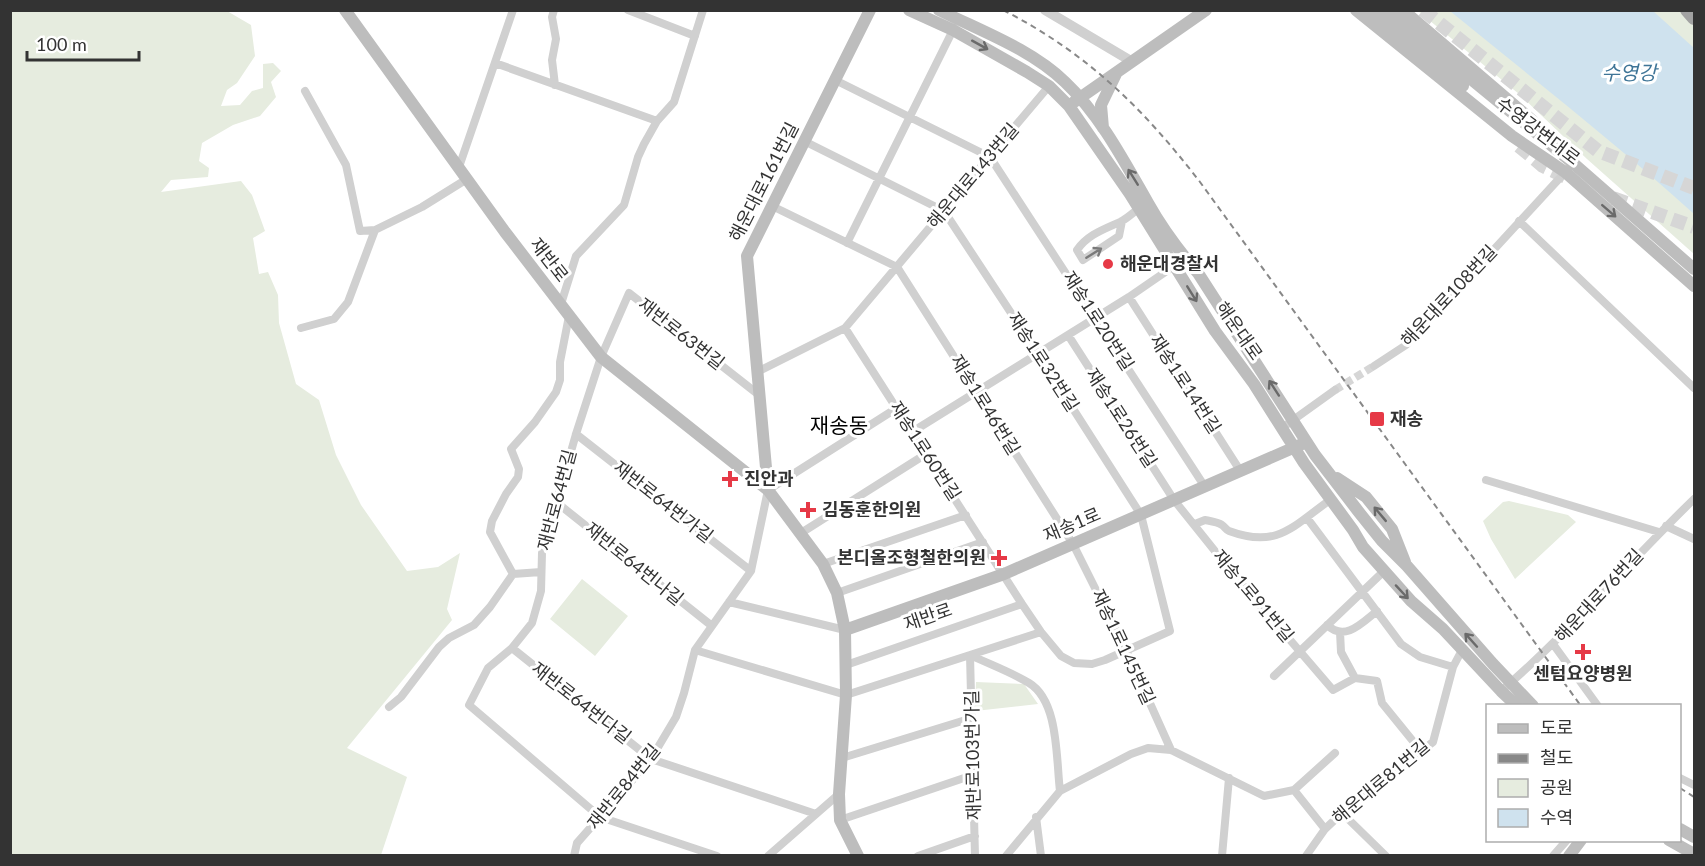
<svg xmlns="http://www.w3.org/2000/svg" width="1705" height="866" viewBox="0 0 1705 866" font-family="Lato,'Noto Sans KR',sans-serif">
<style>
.green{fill:#e6ecdf}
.water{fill:#cfe2ee}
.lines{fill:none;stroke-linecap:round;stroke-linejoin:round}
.minor-tunnel{stroke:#d6d6d6;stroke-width:8;stroke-dasharray:8 4;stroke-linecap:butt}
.trunk-tunnel{stroke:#d6d6d6;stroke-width:14;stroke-dasharray:14 7;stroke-linecap:butt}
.minor{stroke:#d0d0d0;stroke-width:8}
.tertiary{stroke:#d0d0d0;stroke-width:10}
.secondary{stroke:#bdbdbd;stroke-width:12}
.trunk{stroke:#a2a2a2;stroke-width:14}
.rail{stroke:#888;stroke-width:2;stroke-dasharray:6 4.5;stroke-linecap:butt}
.oneway{stroke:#6a6a6a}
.oneway2{stroke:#7a7a7a}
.poi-dot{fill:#e63946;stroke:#fff;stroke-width:2}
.labels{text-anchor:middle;stroke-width:6;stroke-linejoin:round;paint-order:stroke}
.street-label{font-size:18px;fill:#333;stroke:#fff}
.poi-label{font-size:18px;font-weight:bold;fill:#333;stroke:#fff;text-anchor:start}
.water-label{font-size:20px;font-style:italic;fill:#3f7597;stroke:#fff}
.quarter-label{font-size:21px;fill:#000;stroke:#fff}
</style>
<rect width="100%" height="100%" fill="#fff"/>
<path class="green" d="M1682,10L1694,22V254L1587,159L1519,94L1418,11Z
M10,11H227L251,25L255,56L237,83L227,90L221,106L240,105L252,91L263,88V64L273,63L281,71L271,82L276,97L260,116L233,125L202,143L199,161L209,168L208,177L171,180L161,192L241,181L252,195L265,231L253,238L259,274L268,272L278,295L279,323L296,384L319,400L336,455L361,505L407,571L438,567L460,553L447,609L452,620L347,748L407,777L381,855H11Z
M1509,501L1568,515L1576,522L1515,579L1491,539L1483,521L1503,502Z
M582,579L628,616L595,656L550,619Z
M976,682L1024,684L1038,704L975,711Z"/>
<path class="water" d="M1450,11H1653L1694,48V214C1616,143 1532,78 1450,11Z"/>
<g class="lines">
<path class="minor-tunnel" d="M1335,390L1374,366"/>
<path class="trunk-tunnel" d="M1423,10L1598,151L1694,188
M1519,146L1543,166L1568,178
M1613,198L1694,227"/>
<path class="minor" d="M554,10L552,17L556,39L552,60L555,85
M628,10L695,36
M495,63L657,121
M835,80L990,157L1205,487
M305,91L346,165L360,231L375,230
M804,141L944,211L1038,354L1141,515L1170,631L1105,660L1092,664L1074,663L1061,656L1041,632L1022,604L845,328
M459,167L513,10
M772,206L897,267L1073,544L1126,650L1171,750
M1122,221L1119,236L1083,260L1077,250C1088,234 1105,229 1122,221C1129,217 1135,211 1142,206
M1519,221L1694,388
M847,243L953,30
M1129,297L1241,472
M561,304L576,256L624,205L638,157L644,144L657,121L674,102L703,10
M301,328L334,319L348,302L375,230L422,207L467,179
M1068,335L1174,500L1235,576L1333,690L1355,678L1377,681L1382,703L1421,751
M1374,366L1406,345L1569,168
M757,372L845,328L1049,86
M1282,428L1335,390
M912,432L1129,297L1174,266
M576,434L751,571
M1486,480L1659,532
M556,502L712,626
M1307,518L1401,644L1420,657L1453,667
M1195,524L1205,520C1210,521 1218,522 1222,525C1225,527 1226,530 1229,531C1278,549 1293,526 1330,500
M1666,526L1694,539
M801,533L926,454
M823,564L966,515
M513,574L490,532L492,521L506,494L518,477L519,469L511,449L535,422L556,392L560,380V362L569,316
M513,574L541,572
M837,593L983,542
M729,602L845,630
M1327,625C1345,642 1362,623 1377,611
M1340,632L1341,652L1355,678
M1553,644L1598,706
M512,648L651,759L816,814
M695,650L846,695L970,655C989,664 1011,672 1029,683C1059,701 1056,759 1060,791
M846,665L1022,604
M1274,676L1383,572
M1501,691C1570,632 1629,562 1694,499
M389,707L401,697L439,647L449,638L474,625L490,607L513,574
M842,758L972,718
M1680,778L1694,785
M1294,790L1335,753
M1342,813L1386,856
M1036,817L1041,856
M840,820L973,775
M574,856L577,843L651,759L676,717L684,693L695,650L751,571L768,490L897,408
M717,856L600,817L469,705L488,668L512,648L532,623L541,591L542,553L576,434L601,357L629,293L759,395
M768,856L839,794
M918,856L975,836
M975,856L970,655L1041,632
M1006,856L1060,791L1131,754L1148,748L1171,750L1264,796L1294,790L1325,829
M1222,856L1229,778
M1306,856L1325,829L1342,813L1433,742L1453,667L1462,650
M1553,856L1567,840"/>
<path class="tertiary" d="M1045,10L1131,61"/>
<path class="secondary" d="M345,10L505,232L601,357L768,490L823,564L837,593L845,630L846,695L839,794L840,820L858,856
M909,10L953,30L1027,72L1049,86L1069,106L1130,194L1215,331L1254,384L1304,463L1353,530L1363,547L1411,601L1443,629L1501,691L1517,706
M939,10C981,31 1031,49 1065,82C1100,115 1124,161 1148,203C1162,228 1179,251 1198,273L1315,455L1358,511L1382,541L1407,566L1493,664L1533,706
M1356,10L1512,136L1565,172L1694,286
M1373,10L1463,86
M1387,10L1573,163L1694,269
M1403,10L1533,121
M1074,102L1206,10
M1103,128L1101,105L1116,74
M1337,478L1366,497L1392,529L1405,562
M768,490L747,256L870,10
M845,630L1004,574L1302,444
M1680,829L1694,837
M1669,840L1694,854
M1569,856L1581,840"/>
<path class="trunk" d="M1687,10L1694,18"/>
<path class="rail" d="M1003,10C1087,53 1143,108 1200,182L1581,706
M1680,788L1694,797"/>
</g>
<defs><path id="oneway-shaft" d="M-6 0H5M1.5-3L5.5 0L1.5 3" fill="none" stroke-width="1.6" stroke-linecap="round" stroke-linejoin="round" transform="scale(1.5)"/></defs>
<g class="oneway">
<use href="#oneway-shaft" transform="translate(980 45) rotate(29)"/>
<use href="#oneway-shaft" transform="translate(1133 177) rotate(-122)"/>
<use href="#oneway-shaft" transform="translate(1609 211) rotate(41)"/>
<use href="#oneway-shaft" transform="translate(1192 294) rotate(58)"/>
<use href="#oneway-shaft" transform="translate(1274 388) rotate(-123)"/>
<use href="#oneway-shaft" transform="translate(1380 514) rotate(-130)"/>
<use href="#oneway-shaft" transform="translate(1402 592) rotate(47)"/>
<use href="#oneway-shaft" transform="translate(1471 640) rotate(-132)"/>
</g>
<use class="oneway2" href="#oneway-shaft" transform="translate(1094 253) rotate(-32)"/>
<g class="poi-dot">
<circle cx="1108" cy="264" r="6"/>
<rect x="1369" y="411" width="16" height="16" rx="3"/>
<path d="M727 470h6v6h6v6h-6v6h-6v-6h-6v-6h6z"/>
<path d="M805 501h6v6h6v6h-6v6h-6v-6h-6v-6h6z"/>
<path d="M996 549h6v6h6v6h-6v6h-6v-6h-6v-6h6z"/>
<path d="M1580 643h6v6h6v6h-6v6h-6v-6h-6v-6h6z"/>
</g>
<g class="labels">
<g class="street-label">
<text transform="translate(1538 131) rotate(37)" y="6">수영강변대로</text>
<text transform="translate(973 176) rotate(-50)" y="6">해운대로143번길</text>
<text transform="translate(764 182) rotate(-63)" y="6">해운대로161번길</text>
<text transform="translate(549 260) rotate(52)" y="6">재반로</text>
<text transform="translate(1449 296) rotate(-47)" y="6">해운대로108번길</text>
<text transform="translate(1098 321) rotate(57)" y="6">재송1로20번길</text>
<text transform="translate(1239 331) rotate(55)" y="6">해운대로</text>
<text transform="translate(681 334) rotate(38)" y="6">재반로63번길</text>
<text transform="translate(1043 362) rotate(57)" y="6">재송1로32번길</text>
<text transform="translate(1185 384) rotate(57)" y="6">재송1로14번길</text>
<text transform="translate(985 405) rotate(58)" y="6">재송1로46번길</text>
<text transform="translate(1121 418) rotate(57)" y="6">재송1로26번길</text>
<text transform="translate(925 451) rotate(57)" y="6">재송1로60번길</text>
<text transform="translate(557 500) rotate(-75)" y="6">재반로64번길</text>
<text transform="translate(663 502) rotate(38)" y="6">재반로64번가길</text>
<text transform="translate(1072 525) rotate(-23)" y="6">재송1로</text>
<text transform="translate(634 564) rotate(39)" y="6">재반로64번나길</text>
<text transform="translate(1253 596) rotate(50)" y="6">재송1로91번길</text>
<text transform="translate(1599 596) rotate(-47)" y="6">해운대로76번길</text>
<text transform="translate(928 617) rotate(-19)" y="6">재반로</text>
<text transform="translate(1123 647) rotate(65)" y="6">재송1로145번길</text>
<text transform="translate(581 703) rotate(38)" y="6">재반로64번다길</text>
<text transform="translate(973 755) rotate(-91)" y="6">재반로103번가길</text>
<text transform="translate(1381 782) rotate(-40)" y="6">해운대로81번길</text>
<text transform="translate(624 787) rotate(-51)" y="6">재반로84번길</text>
</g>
<g class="poi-label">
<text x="1120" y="270">해운대경찰서</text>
<text x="1390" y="425">재송</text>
<text x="744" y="485">진안과</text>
<text x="822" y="516">김동훈한의원</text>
<text x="986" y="564" text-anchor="end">본디올조형철한의원</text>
<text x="1583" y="680" text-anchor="middle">센텀요양병원</text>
</g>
<g class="water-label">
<text x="1629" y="80">수영강</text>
</g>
<g class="quarter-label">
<text x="839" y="433">재송동</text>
</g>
</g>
<rect width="1705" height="866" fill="none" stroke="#333333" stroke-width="24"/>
<rect x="1486" y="704" width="195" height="138" fill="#ffffff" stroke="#adadad" stroke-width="1.5"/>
<rect x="1498" y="724" width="30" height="9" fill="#bdbdbd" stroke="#adadad" stroke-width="1.5"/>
<text x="1540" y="734" font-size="18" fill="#333333">도로</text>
<rect x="1498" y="754" width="30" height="9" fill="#888888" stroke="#adadad" stroke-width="1.5"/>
<text x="1540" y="764" font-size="18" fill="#333333">철도</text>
<rect x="1498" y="779" width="30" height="18" fill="#e6ecdf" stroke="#adadad" stroke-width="1.5"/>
<text x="1540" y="794" font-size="18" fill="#333333">공원</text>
<rect x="1498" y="809" width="30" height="18" fill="#cfe2ee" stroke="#adadad" stroke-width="1.5"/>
<text x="1540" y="824" font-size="18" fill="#333333">수역</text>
<path d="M27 51v9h112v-9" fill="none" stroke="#333333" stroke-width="3"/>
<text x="36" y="51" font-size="18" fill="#333333" stroke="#ffffff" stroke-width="4.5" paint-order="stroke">100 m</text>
</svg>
